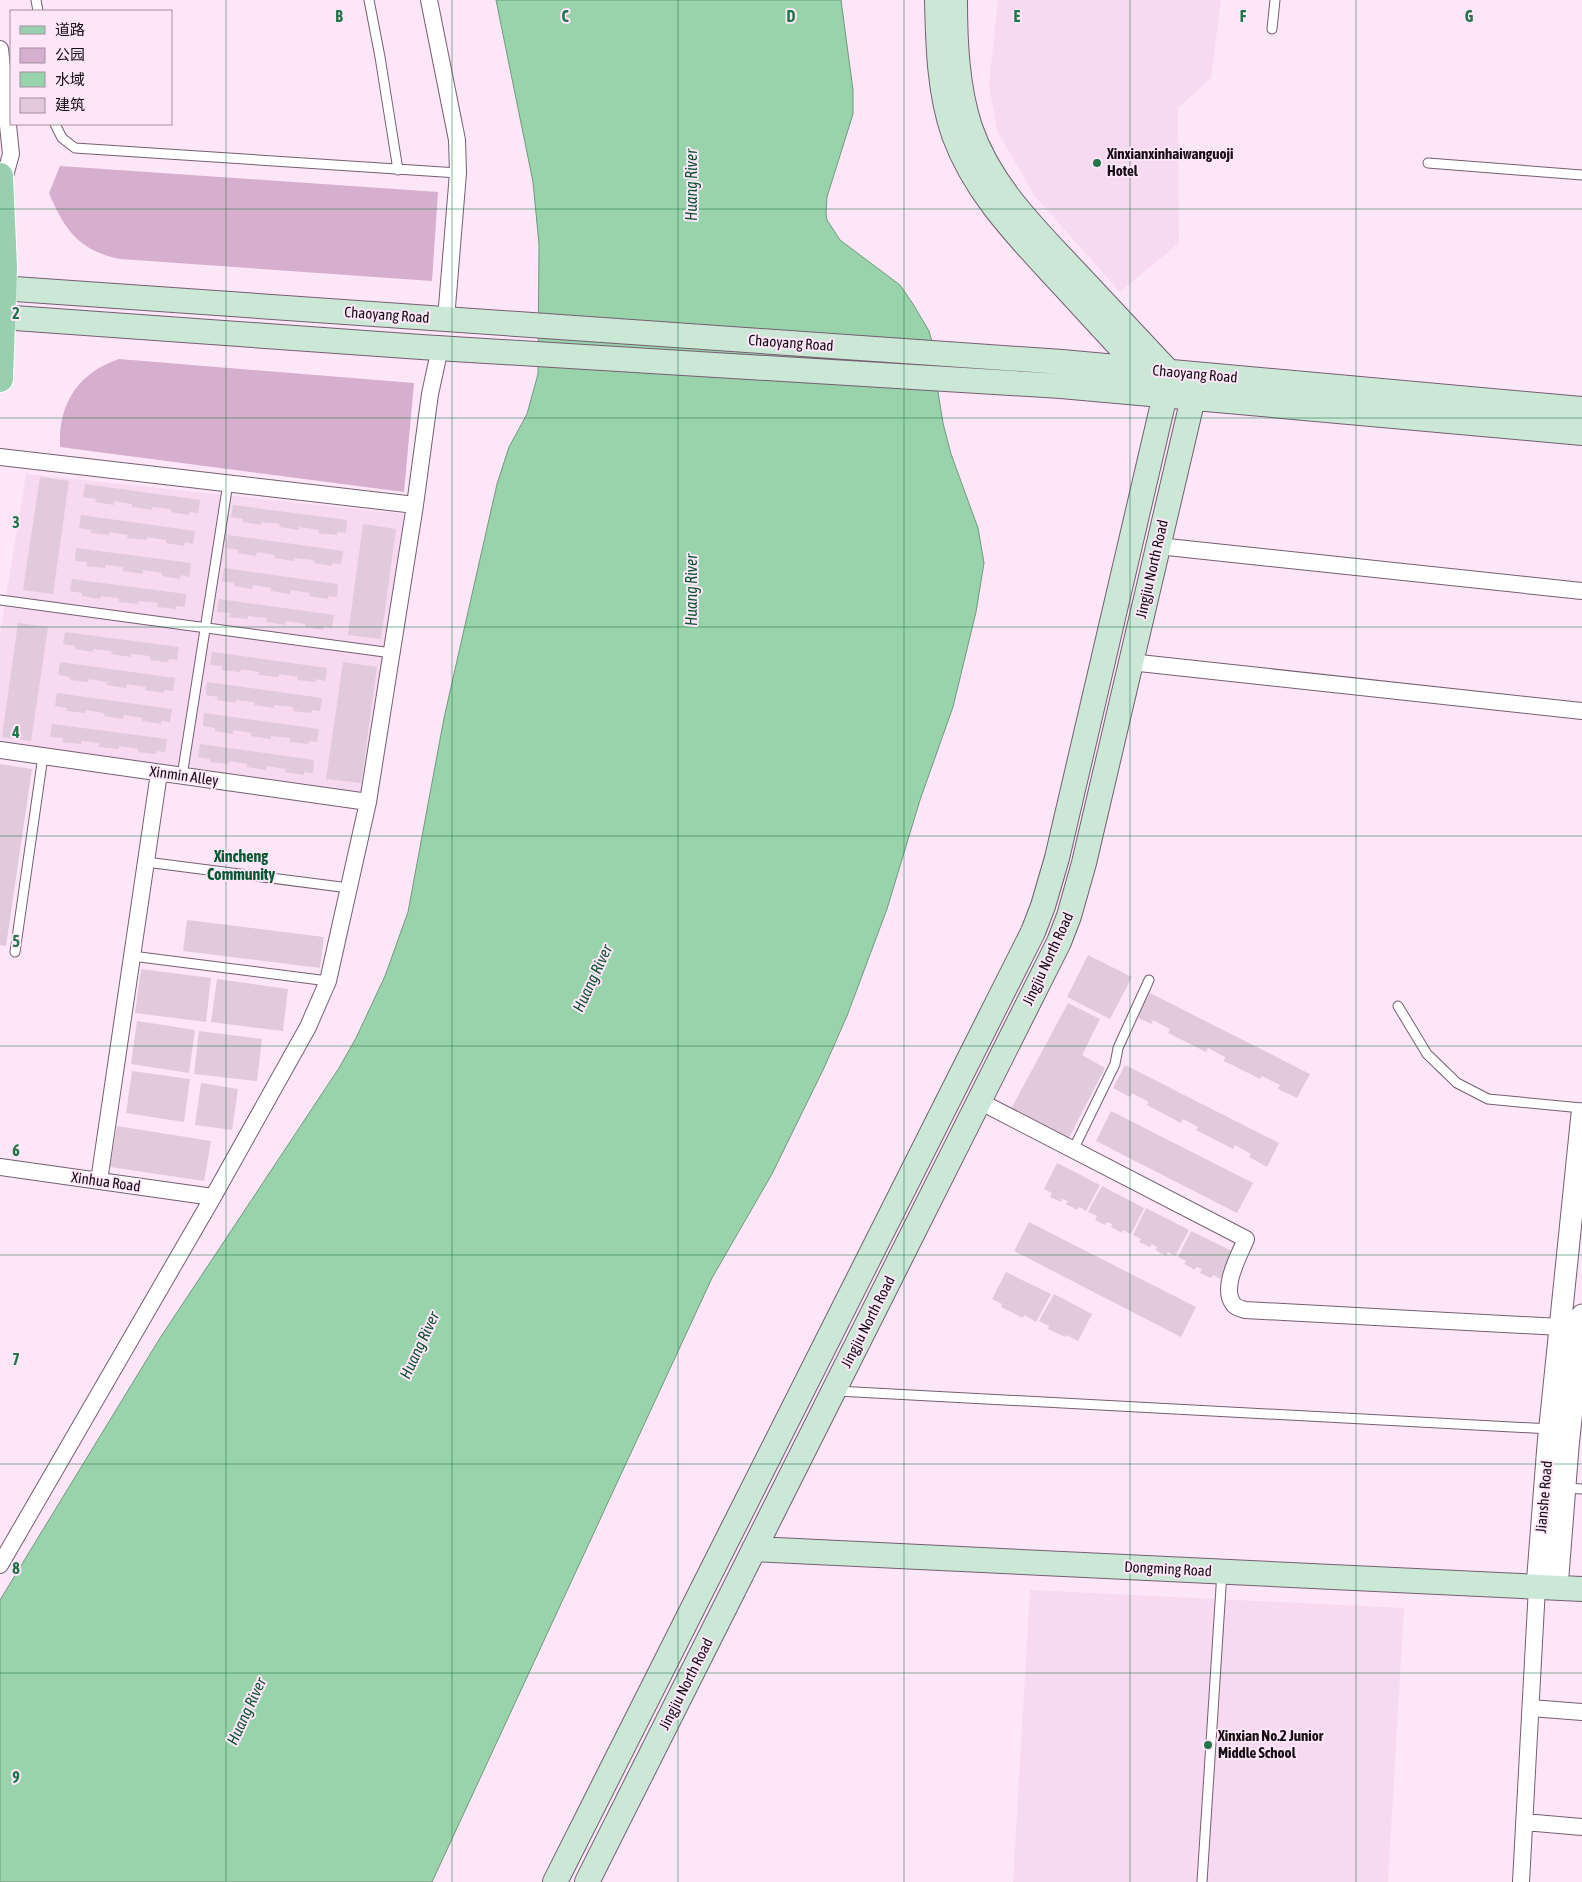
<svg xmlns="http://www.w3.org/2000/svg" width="1582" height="1882" viewBox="0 0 1582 1882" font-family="'Asap Condensed','Noto Sans SC',sans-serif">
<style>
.built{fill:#f7d9f1}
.green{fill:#d6aece}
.water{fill:#99d3ac;stroke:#72987e}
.building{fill:#e1cadc}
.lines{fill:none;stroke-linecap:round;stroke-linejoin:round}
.service-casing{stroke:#745f70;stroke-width:11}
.minor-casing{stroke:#745f70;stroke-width:18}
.tertiary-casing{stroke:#745f70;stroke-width:23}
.secondary-casing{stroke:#745f70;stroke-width:26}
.primary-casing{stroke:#fff;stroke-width:28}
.service{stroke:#fff;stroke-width:9}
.minor{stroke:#fff;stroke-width:16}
.tertiary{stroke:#fff;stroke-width:21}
.secondary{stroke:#cbe7d6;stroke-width:24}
.primary{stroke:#98cfae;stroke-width:26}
.grid{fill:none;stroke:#227649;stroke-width:1;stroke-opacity:0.55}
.poi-dot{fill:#227649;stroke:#fee6f9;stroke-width:2}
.labels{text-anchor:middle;stroke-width:4;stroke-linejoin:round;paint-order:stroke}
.poi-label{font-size:15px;font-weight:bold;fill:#160e14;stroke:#fee6f9;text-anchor:start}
.street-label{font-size:15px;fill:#160e14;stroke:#fee6f9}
.water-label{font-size:16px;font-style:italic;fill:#0f5330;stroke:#fee6f9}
.neighbourhood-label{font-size:16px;font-weight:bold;fill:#025931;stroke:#fee6f9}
.grid-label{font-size:16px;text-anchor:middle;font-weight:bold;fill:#227649;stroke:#fee6f9;stroke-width:4;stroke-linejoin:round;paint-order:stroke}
</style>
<rect width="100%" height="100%" fill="#fee6f9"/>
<path class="built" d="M998,0H1221L1211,78L1178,108L1179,243L1120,292L1034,195L997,131L989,85Z
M26,474L404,514L363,797L0,741V633Z
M1030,1590L1404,1608L1388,1882H1013Z"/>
<path class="green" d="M60,166L438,192L432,281L120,259C79,251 64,229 49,193Z
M119,359L414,383L404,492L60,447C58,404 78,373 119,359Z"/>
<path class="water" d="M496,0H841L853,90V114L827,197L826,213L827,220L840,240L900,285L913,304L929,331L935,352L938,392L943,423L951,454L978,528L984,563L976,612L953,707L920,800L887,909L847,1016L824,1068L772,1174L712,1278L432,1882H0V1600L160,1338L339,1068L356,1038L385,976L408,912L444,718L497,484L509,447L527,414L538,374L539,244L533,182Z"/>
<path class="building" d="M40,477L69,481L53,594L23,590Z
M85,484L200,500L198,513L189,512V515L171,512V509L152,507V510L132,507V504L114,501V505L95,502L96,499L83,497Z
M233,505L347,520L346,533L337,532V535L318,533L319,530L299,527V530L279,527L280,524L262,522L261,525L243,522V519L231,517Z
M81,515L195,531L193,544L185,542L184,546L166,543V540L147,537V540L127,538L128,535L109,532V535L91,533V530L79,528Z
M363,524L396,529L381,639L348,635Z
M228,535L343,551L341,564L332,563V566L314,563V560L295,558L294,561L275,558V555L257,552L256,556L238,553L239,550L226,548Z
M76,548L191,563L189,577L181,575L180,579L162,576V573L143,570V574L123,571L124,567L105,565V568L86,566L87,562L75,561Z
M224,568L338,584L337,597L328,596V599L309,596L310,593L291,590L290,594L271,591V588L253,585L252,589L234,586V583L222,581Z
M72,579L186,594L185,607L176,606V609L157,607L158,603L139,601L138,604L119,602V598L101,596L100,599L82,596V593L70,591Z
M219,599L334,615L332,628L324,626L323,630L305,627V624L286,621L285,625L266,622L267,618L248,616V619L229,617L230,613L217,612Z
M18,623L48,627L31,741L2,737Z
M65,632L179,647L177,660L169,659L168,662L150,660V656L131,654V657L111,654L112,651L93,649V652L75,649V646L63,644Z
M212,652L327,668L325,681L316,679V682L297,680L298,677L279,674L278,677L259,675V672L241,669L240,672L222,670V666L210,665Z
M60,662L175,678L173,691L164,690V693L145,690L146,687L127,684L126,688L107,685V682L89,679L88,682L70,680V677L58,675Z
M343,662L377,667L361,783L326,779Z
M207,682L322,698L320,711L312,710L311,713L293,711V707L274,705V708L254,705L255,702L236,700V703L217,700L218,697L206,695Z
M57,693L172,709L170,722L161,721V724L142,721L143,718L124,715L123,719L104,716V713L86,710L85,713L67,711V708L55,706Z
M204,713L319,729L317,742L309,741L308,744L290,742V738L271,736V739L251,736L252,733L233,730V734L215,731V728L203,726Z
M52,724L167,739L165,752L157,751L156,754L138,752V749L119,746V749L99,747L100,743L81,741V744L62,742L63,738L50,737Z
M200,744L314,760L313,773L304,772V775L285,772L286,769L267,766L266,770L247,767V764L229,761L228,764L210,762V759L198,757Z
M0,764L32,769L6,946L0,945Z
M187,920L324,937L320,968L183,951Z
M1088,955L1132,977L1110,1019L1067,997Z
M141,969L211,978L206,1022L135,1013Z
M217,979L288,989L283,1031L211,1022Z
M1148,992L1310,1074L1297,1098L1278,1089L1280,1085L1262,1076L1260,1079L1224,1061L1225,1057L1208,1048L1206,1052L1168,1033L1170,1029L1153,1020L1151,1024L1135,1016Z
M1068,1003L1100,1019L1082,1055L1105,1068L1069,1138L1011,1109Z
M137,1021L195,1030L189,1073L131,1064Z
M199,1031L262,1039L257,1081L194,1074Z
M1125,1065L1279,1143L1267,1167L1249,1157L1251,1154L1235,1145L1233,1149L1196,1130L1198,1127L1183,1119L1181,1123L1147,1105L1149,1102L1132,1093L1130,1097L1113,1088Z
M132,1071L190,1079L184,1122L126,1113Z
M201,1083L238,1089L232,1130L195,1125Z
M1111,1111L1253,1183L1237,1213L1096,1141Z
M117,1126L211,1141L204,1181L110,1167Z
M1057,1163L1100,1185L1086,1211L1079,1207L1077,1210L1066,1204L1068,1201L1062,1199L1061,1202L1050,1197L1052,1193L1044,1189Z
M1102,1186L1144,1208L1131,1234L1123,1230L1122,1233L1111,1227L1112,1224L1107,1222L1105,1225L1095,1220L1097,1216L1088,1212Z
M1146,1208L1189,1230L1175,1256L1168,1252L1166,1256L1155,1250L1157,1247L1152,1244L1150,1247L1139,1242L1141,1239L1133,1235Z
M1029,1222L1196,1307L1181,1337L1014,1251Z
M1191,1231L1234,1252L1220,1279L1213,1275L1211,1278L1200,1273L1202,1269L1196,1267L1195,1270L1184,1264L1186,1261L1178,1257Z
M1006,1272L1051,1294L1036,1322L1024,1315L1023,1318L1001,1307L1002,1304L992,1299Z
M1054,1294L1092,1314L1078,1341L1066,1335L1065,1337L1048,1329L1049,1326L1039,1321Z"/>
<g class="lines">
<defs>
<path id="service" d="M36,0L38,11
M369,0L380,57L398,170
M1272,29L1275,0
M55,124L62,138L75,148L458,173
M1428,163L1582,175
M0,600L392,653
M182,776L228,483
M146,862L349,888
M15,952L43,756
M132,956L328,981
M1398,1006L1427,1054L1457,1083L1488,1099L1582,1108
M1073,1150L1115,1064L1118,1048L1149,980
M837,1391L1550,1429
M1566,1488L1582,1489
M1202,1882L1222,1572"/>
<path id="minor" d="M429,0L457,140L458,173L446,319
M0,49L11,154L2,187
M0,457L415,505
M1158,546L1582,591
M1130,662L1582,711
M0,750L368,802
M979,1101L1246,1239C1239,1256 1220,1289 1234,1305C1237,1308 1242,1309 1245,1310L1560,1327
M0,1167L213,1197
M99,1181L159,773
M0,1565L213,1197L308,1027L328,981L368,802L415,505L430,394L440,348
M1531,1708L1582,1712
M1524,1822L1582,1827
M1521,1882L1537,1587"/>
<path id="tertiary" d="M1537,1587L1548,1445L1582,1114
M1557,1588L1568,1447L1582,1315"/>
<path id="secondary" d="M0,288L1062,362L1582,409
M0,317L421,347L1061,386L1582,433
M754,1549L1582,1589
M555,1882L1033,932L1043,906L1057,858L1165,395C1130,358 1096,321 1062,284C1020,238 976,195 954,135C939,93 938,44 937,0
M587,1882L1059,942L1069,916L1084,863L1193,398C1154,356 1115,315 1076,273C1035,229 990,186 970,127C957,87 955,42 955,0"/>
<path id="primary" d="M0,176L4,267L0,379"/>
</defs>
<use href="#service" class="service-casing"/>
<use href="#minor" class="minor-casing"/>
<use href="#tertiary" class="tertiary-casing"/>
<use href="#secondary" class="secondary-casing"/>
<use href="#primary" class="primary-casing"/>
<use href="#service" class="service"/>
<use href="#minor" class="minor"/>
<use href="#tertiary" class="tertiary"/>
<use href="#secondary" class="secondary"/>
<use href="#primary" class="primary"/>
</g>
<path class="grid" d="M226,0V1882M452,0V1882M678,0V1882M904,0V1882M1130,0V1882M1356,0V1882M0,209H1582M0,418H1582M0,627H1582M0,836H1582M0,1046H1582M0,1255H1582M0,1464H1582M0,1673H1582"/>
<g class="poi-dot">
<circle cx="1097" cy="163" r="5"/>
<circle cx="1208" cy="1745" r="5"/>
</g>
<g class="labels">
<g class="poi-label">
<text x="1107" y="159">Xinxianxinhaiwanguoji<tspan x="1107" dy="17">Hotel</tspan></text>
<text x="1218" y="1741">Xinxian No.2 Junior<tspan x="1218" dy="17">Middle School</tspan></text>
</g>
<g class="street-label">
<text transform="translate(387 315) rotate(4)" y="5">Chaoyang Road</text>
<text transform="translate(791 343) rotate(4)" y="5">Chaoyang Road</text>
<text transform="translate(1195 374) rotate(5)" y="5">Chaoyang Road</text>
<text transform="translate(1152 569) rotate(-77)" y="5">Jingjiu North Road</text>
<text transform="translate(184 776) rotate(8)" y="5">Xinmin Alley</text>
<text transform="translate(1048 959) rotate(-65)" y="5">Jingjiu North Road</text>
<text transform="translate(106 1182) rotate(8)" y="5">Xinhua Road</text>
<text transform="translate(868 1322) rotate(-63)" y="5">Jingjiu North Road</text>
<text transform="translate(1544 1497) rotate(-85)" y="5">Jianshe Road</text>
<text transform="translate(1168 1569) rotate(3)" y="5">Dongming Road</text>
<text transform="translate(686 1684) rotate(-63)" y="5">Jingjiu North Road</text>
</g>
<g class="water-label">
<text transform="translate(691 185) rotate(-90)" y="6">Huang River</text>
<text transform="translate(691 590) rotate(-90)" y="6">Huang River</text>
<text transform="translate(592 978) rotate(-65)" y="6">Huang River</text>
<text transform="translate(419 1345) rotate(-65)" y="6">Huang River</text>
<text transform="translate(246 1711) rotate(-65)" y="6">Huang River</text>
</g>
<g class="neighbourhood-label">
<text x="241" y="862">Xincheng<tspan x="241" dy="18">Community</tspan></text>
</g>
</g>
<g class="grid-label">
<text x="339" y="22">B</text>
<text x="565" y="22">C</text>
<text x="791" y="22">D</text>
<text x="1017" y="22">E</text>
<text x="1243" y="22">F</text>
<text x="1469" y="22">G</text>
<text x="16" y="319">2</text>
<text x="16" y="528">3</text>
<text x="16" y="738">4</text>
<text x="16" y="947">5</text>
<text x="16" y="1156">6</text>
<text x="16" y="1365">7</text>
<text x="16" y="1574">8</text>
<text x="16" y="1783">9</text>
</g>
<rect x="10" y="10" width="162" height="115" fill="#fee6f9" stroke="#a1909d"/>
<rect x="20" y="26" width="25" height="8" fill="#98cfae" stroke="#a1909d"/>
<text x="55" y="35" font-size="15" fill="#160e14">道路</text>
<rect x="20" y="48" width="25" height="15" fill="#d6aece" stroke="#a1909d"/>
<text x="55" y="60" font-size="15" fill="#160e14">公园</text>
<rect x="20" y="72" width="25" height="15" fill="#99d3ac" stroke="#a1909d"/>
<text x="55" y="85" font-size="15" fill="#160e14">水域</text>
<rect x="20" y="98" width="25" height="15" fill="#e1cadc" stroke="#a1909d"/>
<text x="55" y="110" font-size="15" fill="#160e14">建筑</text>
</svg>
